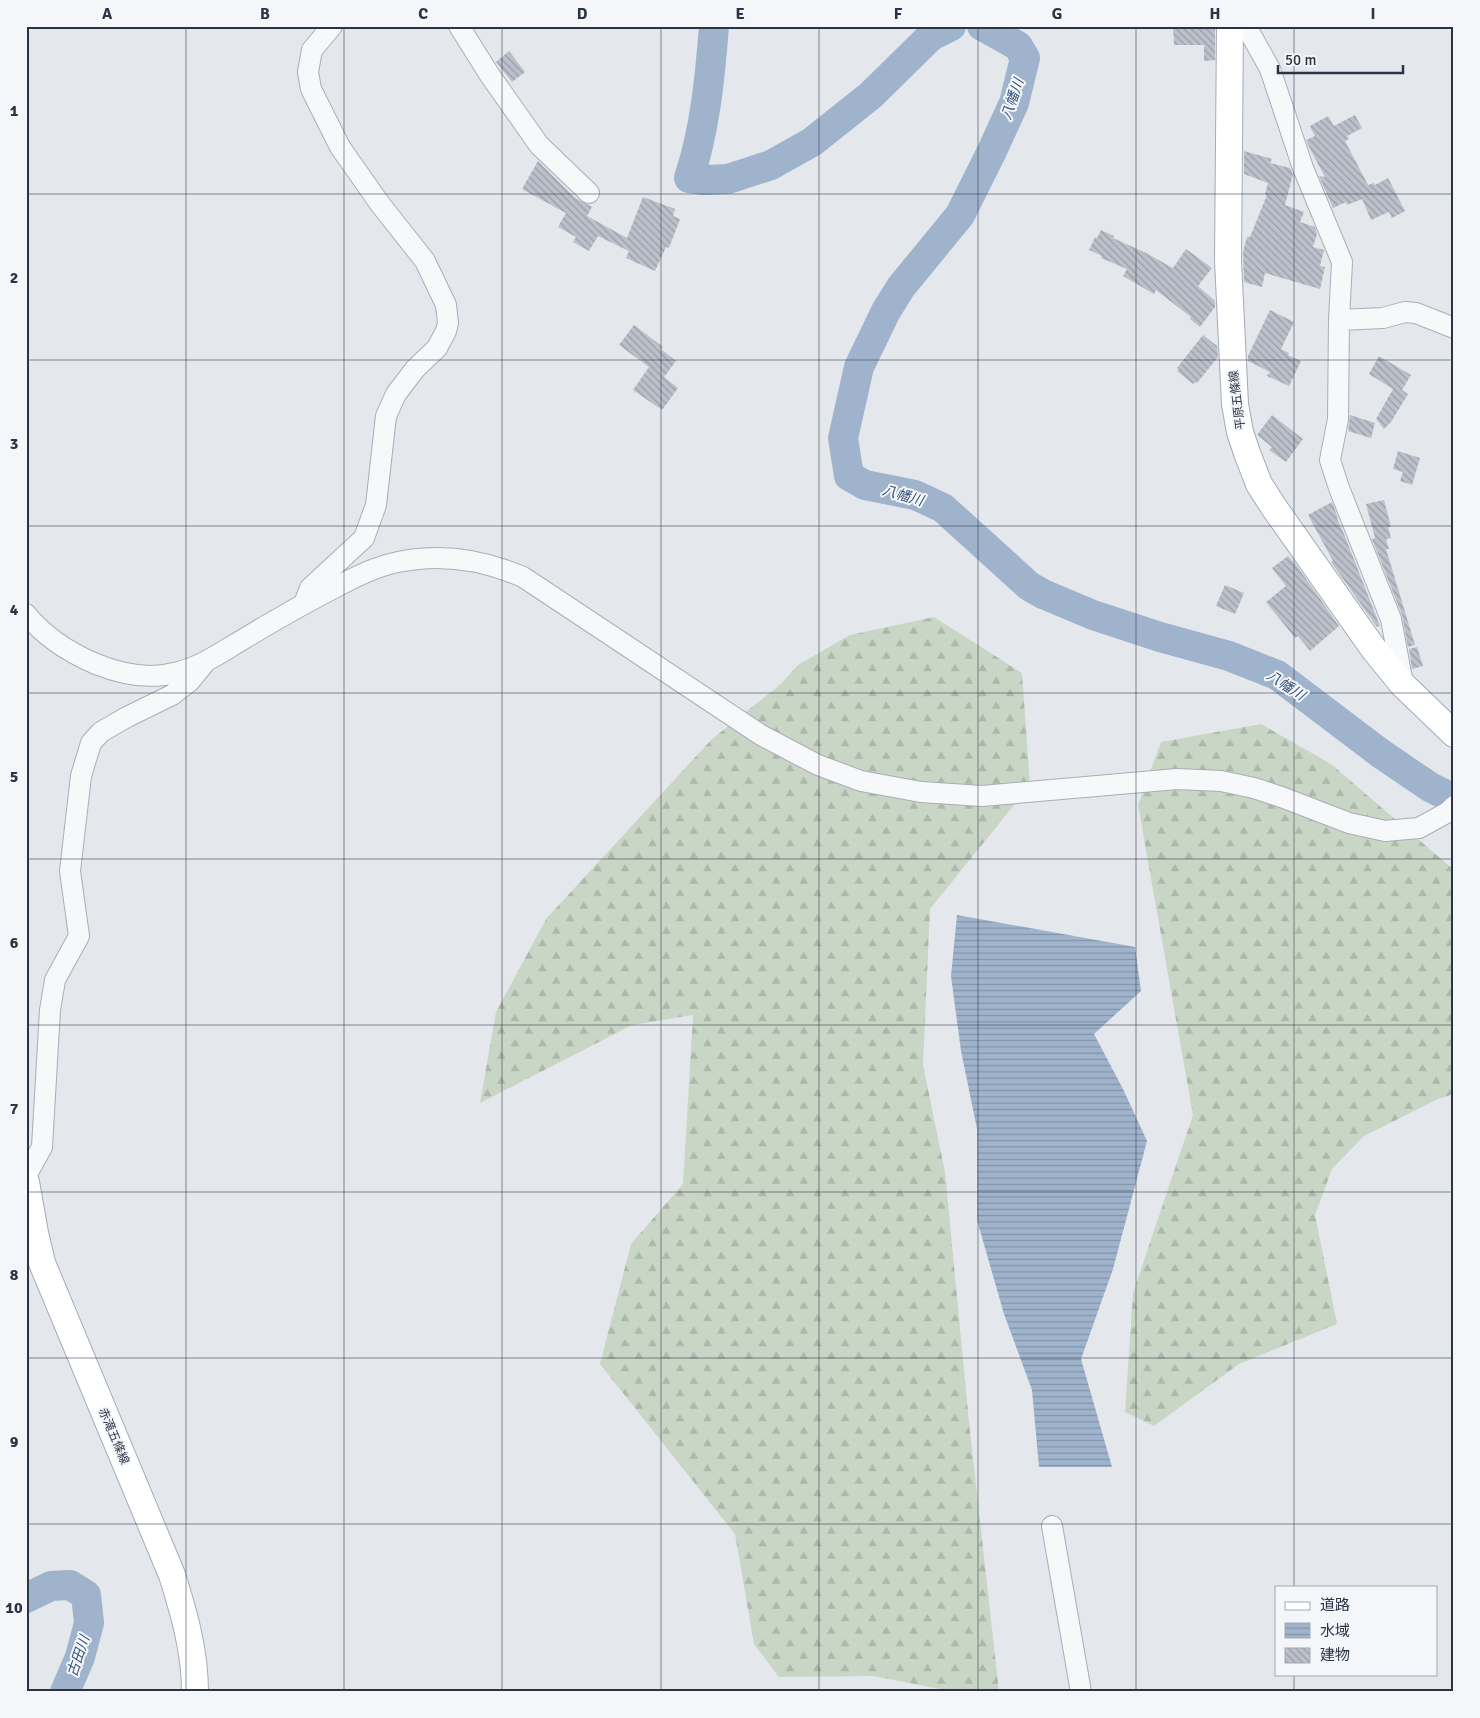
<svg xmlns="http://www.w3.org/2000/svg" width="1480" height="1718" viewBox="0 0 1480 1718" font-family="Signika,'Noto Sans JP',sans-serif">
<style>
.forest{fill:url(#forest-firs)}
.water{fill:url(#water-rules)}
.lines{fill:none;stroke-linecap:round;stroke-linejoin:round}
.river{stroke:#9fb4cc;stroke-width:30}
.building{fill:url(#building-back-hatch)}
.minor-casing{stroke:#a9aeb7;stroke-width:22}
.major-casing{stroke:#a3abb8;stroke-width:28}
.minor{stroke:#f7f8fa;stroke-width:20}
.major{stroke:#fff;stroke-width:26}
.grid{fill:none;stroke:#2b3445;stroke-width:1;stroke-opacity:0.55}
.labels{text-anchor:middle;stroke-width:4;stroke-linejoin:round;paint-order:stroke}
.street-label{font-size:12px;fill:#2b3445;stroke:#f4f6f9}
.water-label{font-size:14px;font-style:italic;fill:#34527a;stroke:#f4f6f9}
.neatline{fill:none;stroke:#2b3445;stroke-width:2}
.grid-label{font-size:16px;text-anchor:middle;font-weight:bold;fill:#2b3445}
</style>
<defs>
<pattern id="forest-firs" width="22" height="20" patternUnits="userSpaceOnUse" patternTransform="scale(1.25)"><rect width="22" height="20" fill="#c9d6c5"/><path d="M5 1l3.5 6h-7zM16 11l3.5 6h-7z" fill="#adb8ab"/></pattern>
<pattern id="water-rules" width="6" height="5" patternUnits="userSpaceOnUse" patternTransform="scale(1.25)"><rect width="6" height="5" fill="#9fb4cc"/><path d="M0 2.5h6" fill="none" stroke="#8293a7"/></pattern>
<pattern id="building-back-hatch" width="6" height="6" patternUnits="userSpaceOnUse" patternTransform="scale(1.25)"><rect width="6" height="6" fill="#bbc0ca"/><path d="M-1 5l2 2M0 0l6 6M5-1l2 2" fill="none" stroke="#989da6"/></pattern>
</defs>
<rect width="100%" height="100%" fill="#e4e7ec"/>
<path class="forest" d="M934,617L1022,673L1030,785L930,909L923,1065L945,1172L969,1422L999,1692H955L874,1676L779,1677L754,1644L735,1534L600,1364L631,1244L683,1184L693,1015L632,1025L480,1103L496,1012L546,919L712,739L781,684L798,665L850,635Z
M1261,724L1331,764L1454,870V1094L1438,1099L1364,1136L1332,1169L1315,1215L1337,1324L1239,1364L1154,1426L1125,1412L1133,1293L1193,1115L1138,805L1161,742Z"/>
<path class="water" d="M957,915L1135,947L1141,991L1094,1034L1123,1089L1147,1141L1113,1269L1081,1359L1112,1467H1039L1032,1390L1004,1314L977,1220V1129L961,1051L951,976Z"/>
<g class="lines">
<path class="river" d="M714,26C710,77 705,130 689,178L705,180L728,179L771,165L812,142L871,95L931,36L951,26
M982,26L1018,46L1025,58L1014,103L991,153L960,215L901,287L886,311L859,367L843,438L849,476L865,485L915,495L943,508L1029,586L1043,594L1093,615L1160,637L1229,656L1277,675L1380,753L1430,787L1454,799
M26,1598L51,1586L70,1585L86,1595L89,1623L80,1657L65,1692"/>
</g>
<path class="building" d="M1173,26H1209V29H1215V60L1204,61V45H1174Z
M509,51L525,72L512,82L496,62Z
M1355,115L1362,128L1347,136L1349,139L1345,141L1368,185L1374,183L1375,185L1388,178L1405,211L1392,218L1389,212L1371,220L1362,199L1347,205L1346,202L1333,208L1319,176L1325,177L1309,147L1306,140L1315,136L1310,126L1328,116L1334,126Z
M1244,151L1272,159L1270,163L1290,168L1293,174L1285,205L1304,212L1300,222L1315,227L1317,234L1313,247L1324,250L1320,266L1325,267L1320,289L1265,273L1262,287L1244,282L1243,252L1247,237H1250L1267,195L1265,194L1268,183L1244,174Z
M538,161L574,197L592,207L587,216L627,238L643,197L675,209L673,216L680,219L669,248L666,247L655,271L626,258L629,251L598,236L589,251L573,242L576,237L558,227L566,213L522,189Z
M1101,230L1114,236L1113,238L1144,252L1173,268L1186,249L1212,268L1198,286L1215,301V307L1200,327L1190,319L1191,317L1156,290L1154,294L1123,276L1127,269L1101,258L1102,256L1089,250L1095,237L1097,238Z
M1270,310L1294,322L1281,349L1289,353L1288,355L1301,361L1289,386L1267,376L1270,372L1248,361V356Z
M634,325L663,347L661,349L676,361L664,377L678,388L662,410L633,390L649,367L619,345Z
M1203,335L1217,346L1218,357L1197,383L1195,382L1193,384L1177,371L1179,369L1177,368Z
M1379,356L1411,375L1402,390L1408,394L1391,422L1384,429L1376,419L1393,389L1369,374Z
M1272,415L1303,439L1286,462L1269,450L1272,447L1257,435Z
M1350,415L1375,423L1371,438L1348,431Z
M1398,451L1420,458L1412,485L1400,481L1403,472L1393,469Z
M1384,500L1391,527H1388L1391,538L1386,539L1389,549H1386L1415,645L1408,647L1402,615L1372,539L1375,538L1366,504Z
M1332,502L1338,518L1337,519L1342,529L1380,626L1377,627L1331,562L1333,561L1308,515Z
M1288,556L1297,566L1339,626L1310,651L1298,636L1295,638L1266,602L1286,586L1272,568Z
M1225,585L1244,593L1235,614L1216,606Z
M1417,647L1423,666L1412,669L1409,649Z"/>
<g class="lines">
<defs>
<path id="minor" d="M459,26L489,74L539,145L589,193
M1246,26L1270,69L1303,168L1342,262L1339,320L1338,419L1330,460L1339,488L1391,619L1403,684
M1339,320L1383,318L1405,312L1416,313L1454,328
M305,601L310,588L364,538L376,505L386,416L396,394L415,369L437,348L446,331L448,323L446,305L425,261L380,204L340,147L311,89L308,72L312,50L332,26
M26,614C44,636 70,653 96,664C121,674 147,680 174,673C199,668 220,653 242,640C273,621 305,603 338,586C353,578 369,570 386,565C433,552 479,558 523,577L761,735L818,765L861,781L921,792L982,796L1177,779L1221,781L1254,788L1284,798L1349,823L1385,831L1419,828L1448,812L1454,806
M26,1176L42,1147L50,1010L55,980L79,936L70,871L81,776L91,743L101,732L127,717L172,695L190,681L204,664
M1052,1526L1081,1692"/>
<path id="major" d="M1230,26L1228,261L1235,404L1240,432L1247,453L1259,484L1273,506L1373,648L1403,685L1454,734
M26,1182L35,1233L42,1263L172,1575C184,1613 195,1651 195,1692"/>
</defs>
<use href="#minor" class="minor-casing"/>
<use href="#major" class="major-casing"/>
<use href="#minor" class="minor"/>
<use href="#major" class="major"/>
</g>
<path class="grid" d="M186,26V1692M344,26V1692M502,26V1692M661,26V1692M819,26V1692M978,26V1692M1136,26V1692M1294,26V1587M26,194H1454M26,360H1454M26,526H1454M26,693H1454M26,859H1454M26,1025H1454M26,1192H1454M26,1358H1454M26,1524H1454M1294,1674V1692"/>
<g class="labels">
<g class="street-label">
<text transform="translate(1237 400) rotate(-97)" y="4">平原五條線</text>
<text transform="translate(114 1436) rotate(67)" y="4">赤滝五條線</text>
</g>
<g class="water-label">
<text transform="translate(1012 99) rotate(-71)" y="5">八幡川</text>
<text transform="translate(903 495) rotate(16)" y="5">八幡川</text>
<text transform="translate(1286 685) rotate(33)" y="5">八幡川</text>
<text transform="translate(78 1656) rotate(-71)" y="5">古田川</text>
</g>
</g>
<rect width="1480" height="1718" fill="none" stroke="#f4f6f9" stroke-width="55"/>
<rect x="1275" y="1586" width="162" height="90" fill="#f4f6f9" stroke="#a4a8b1"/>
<rect x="1285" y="1602" width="25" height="8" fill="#ffffff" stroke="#a4a8b1"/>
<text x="1320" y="1610" font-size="15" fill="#2b3445">道路</text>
<rect x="1285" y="1623" width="25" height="15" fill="url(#water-rules)" stroke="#a4a8b1"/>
<text x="1320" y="1636" font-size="15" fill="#2b3445">水域</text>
<rect x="1285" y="1648" width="25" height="15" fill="url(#building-back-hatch)" stroke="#a4a8b1"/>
<text x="1320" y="1660" font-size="15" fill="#2b3445">建物</text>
<path d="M1278 65v8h125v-8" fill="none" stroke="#2b3445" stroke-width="2.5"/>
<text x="1285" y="65" font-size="15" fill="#2b3445" stroke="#f4f6f9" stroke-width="4" paint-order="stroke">50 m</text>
<rect x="28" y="28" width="1424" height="1662" class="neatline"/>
<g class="grid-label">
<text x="107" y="19">A</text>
<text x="265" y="19">B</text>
<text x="423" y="19">C</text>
<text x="582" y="19">D</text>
<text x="740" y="19">E</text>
<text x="898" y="19">F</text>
<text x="1057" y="19">G</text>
<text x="1215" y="19">H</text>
<text x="1373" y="19">I</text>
<text x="14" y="116">1</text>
<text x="14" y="283">2</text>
<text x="14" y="449">3</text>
<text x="14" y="615">4</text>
<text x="14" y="782">5</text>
<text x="14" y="948">6</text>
<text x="14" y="1114">7</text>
<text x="14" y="1280">8</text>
<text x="14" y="1447">9</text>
<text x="14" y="1613">10</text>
</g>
</svg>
